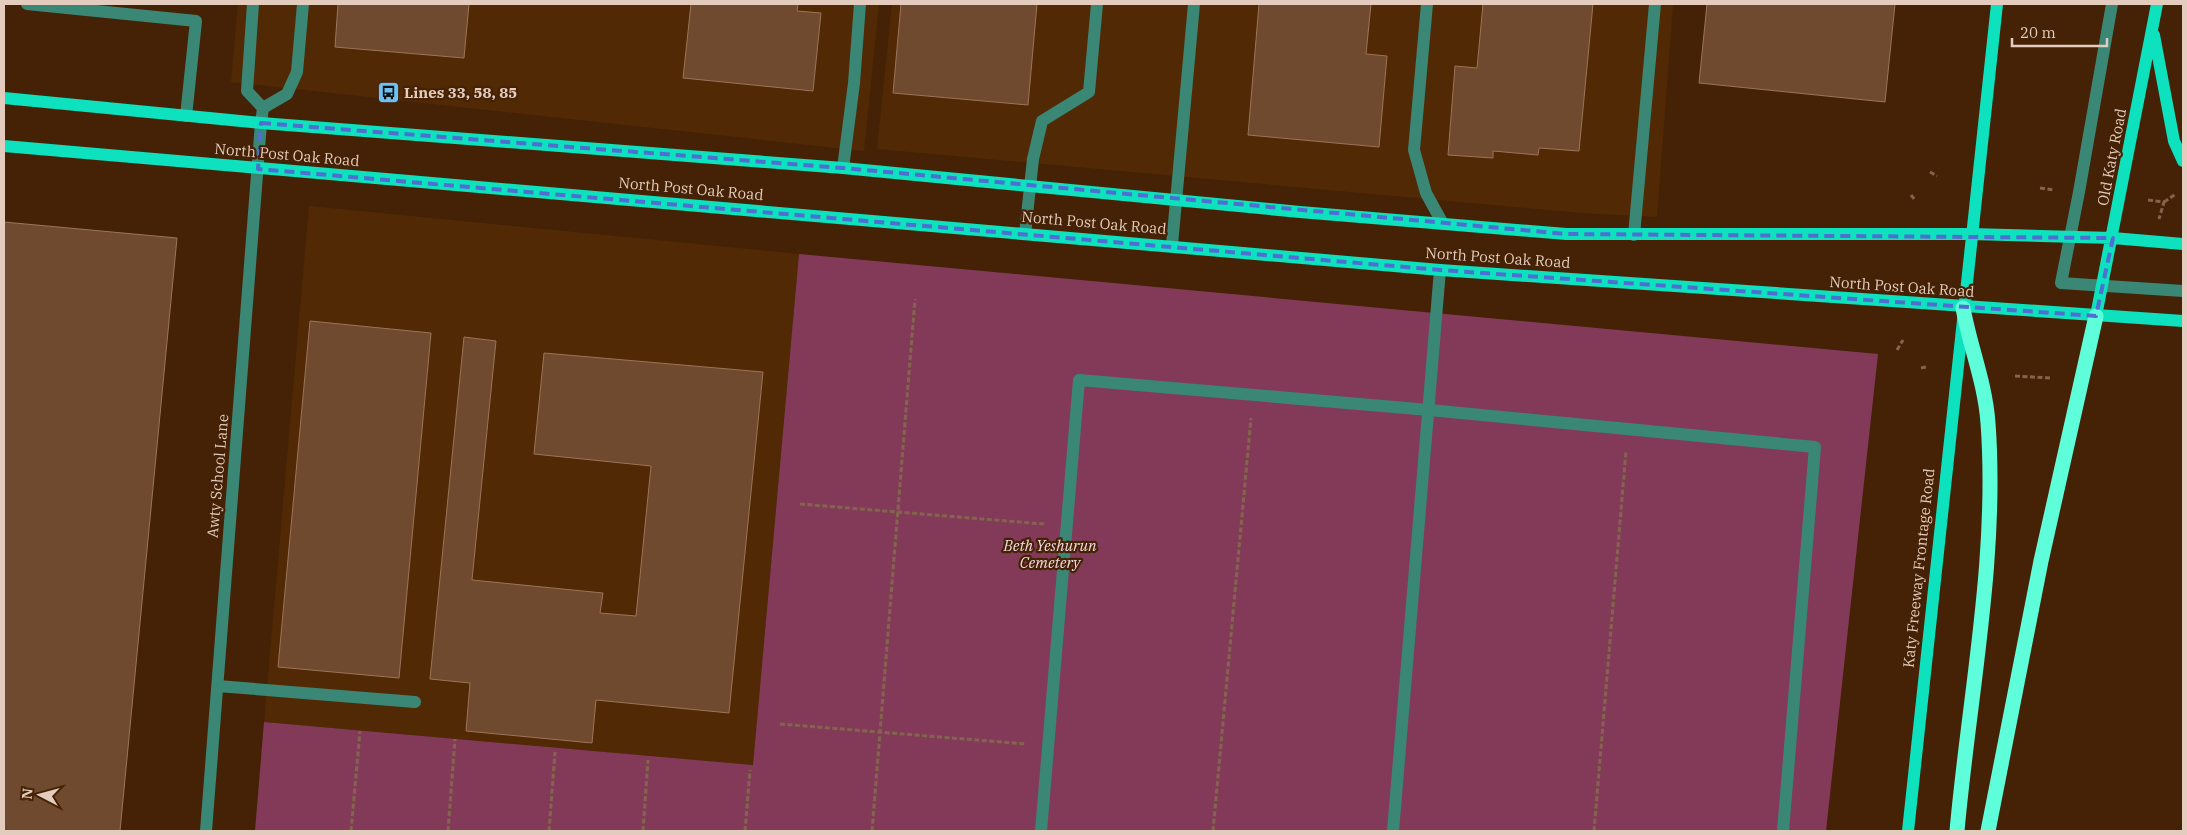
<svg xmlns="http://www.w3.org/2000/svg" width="2187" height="835" viewBox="0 0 2187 835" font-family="'IBM Plex Serif',serif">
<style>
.built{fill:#522905}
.green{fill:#833a59}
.building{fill:#704a2e;stroke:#9d7458}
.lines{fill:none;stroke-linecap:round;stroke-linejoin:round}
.path{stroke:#83654d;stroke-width:3;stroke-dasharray:5 2.5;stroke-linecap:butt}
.minor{stroke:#3b8775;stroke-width:12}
.major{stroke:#0ee1bd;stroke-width:12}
.highway{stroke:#5ffedb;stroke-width:15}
.marked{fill:none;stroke:#4e6ed1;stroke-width:4;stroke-dasharray:10 6;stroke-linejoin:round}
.labels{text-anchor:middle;stroke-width:4.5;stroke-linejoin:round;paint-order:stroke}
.poi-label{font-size:15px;font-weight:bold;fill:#e3ccbd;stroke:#452205;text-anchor:start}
.street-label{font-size:15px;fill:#e3ccbd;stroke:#452205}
.park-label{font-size:15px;font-style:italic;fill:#f3dae3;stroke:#452205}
</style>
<rect width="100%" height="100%" fill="#452205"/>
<path class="built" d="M238,4H879L864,151L231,82Z
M892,4H1673L1657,217L1582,213L877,149Z
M309,206L799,254L753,765L264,722Z"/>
<path class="green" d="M799,254L1878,354L1826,831H255L264,722L753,765Z"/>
<path class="building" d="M338,4H469L464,58L335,47Z
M691,4H798L797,11L821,13L813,91L683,78Z
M901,4H1037L1028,105L893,93Z
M1259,4H1371L1366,54L1387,56L1379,147L1248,135Z
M1483,4H1593L1579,151L1539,148L1538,155L1493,151V158L1448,155L1455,66L1477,68Z
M1707,4H1895L1885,102L1699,83Z
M4,222L177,238L120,831H4Z
M310,321L431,333L399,678L278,667Z
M464,337L496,341L472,580L603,593L600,613L636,616L651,466L534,454L544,353L763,372L729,713L596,700L592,743L466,731L470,683L430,679Z"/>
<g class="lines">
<path class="path" d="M1930,172L1937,176
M2040,188L2054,190
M1911,195L1915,200
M2148,200L2164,202L2159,219
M2164,202L2176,194
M1897,350L1903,340
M1921,368L1926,367
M2015,376L2050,378
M800,504L1044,524
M780,724L1026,744
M351,831L360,731
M448,831L455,739
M549,831L555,752
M643,831L648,760
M745,831L750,770
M872,831L915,299
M1213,831L1251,418
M1594,831L1626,451"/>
<path class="minor" d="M27,4L196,21L186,116
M253,4L247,91L263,108
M1427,4L1414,150L1426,193L1443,224
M2112,4L2079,192L2061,283L2183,291
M843,168L854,83L860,4
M1025,234L1033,159L1042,121L1089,92L1097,4
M1634,235L1655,4
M1172,245L1194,4
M218,686L415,702
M206,831L261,123L263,108L287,94L297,72L303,4
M1041,831L1079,380L1429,410L1815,447L1783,831
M1393,831L1440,270"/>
<path class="major" d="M2154,35L2174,141L2183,161
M4,98L261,123L843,168L1300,212L1566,234H1972L2113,238L2183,244
M4,146L1440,270L2183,321
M2096,316L2157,4
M1908,831L1997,4"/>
<path class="highway" d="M1957,831C1969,696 1998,559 1988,423C1985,382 1970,347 1963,308
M1988,831L2041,561L2096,316"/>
</g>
<path class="marked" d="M261,123L843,168L1566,234L2113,238L2096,316L1440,270L258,169Z"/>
<defs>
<symbol id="bus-square" viewBox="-11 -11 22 22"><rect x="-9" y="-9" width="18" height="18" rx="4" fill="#6dc2f3" stroke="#452205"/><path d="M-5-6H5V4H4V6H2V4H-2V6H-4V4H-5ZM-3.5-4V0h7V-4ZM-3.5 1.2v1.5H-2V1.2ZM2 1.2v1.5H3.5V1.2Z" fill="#111"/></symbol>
</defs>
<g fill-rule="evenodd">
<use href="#bus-square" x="376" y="80" width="25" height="25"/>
</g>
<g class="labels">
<g class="poi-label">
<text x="404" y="98">Lines 33, 58, 85</text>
</g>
<g class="street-label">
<text transform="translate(287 155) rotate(5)" y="5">North Post Oak Road</text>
<text transform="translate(2112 157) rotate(-79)" y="5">Old Katy Road</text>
<text transform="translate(691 189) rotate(5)" y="5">North Post Oak Road</text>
<text transform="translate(1094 223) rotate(5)" y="5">North Post Oak Road</text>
<text transform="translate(1498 258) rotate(4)" y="5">North Post Oak Road</text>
<text transform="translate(1902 287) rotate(4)" y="5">North Post Oak Road</text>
<text transform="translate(218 476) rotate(-85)" y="5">Awty School Lane</text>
<text transform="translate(1919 568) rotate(-84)" y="5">Katy Freeway Frontage Road</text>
</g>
<g class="park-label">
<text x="1050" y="551">Beth Yeshurun<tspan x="1050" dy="17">Cemetery</tspan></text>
</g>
</g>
<rect width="2187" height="835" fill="none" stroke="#e3ccbd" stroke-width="10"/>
<g transform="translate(40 795) rotate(276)" stroke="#452205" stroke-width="4" paint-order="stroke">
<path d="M0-4L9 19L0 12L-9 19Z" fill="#e3ccbd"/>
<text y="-8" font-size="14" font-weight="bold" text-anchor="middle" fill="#e3ccbd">N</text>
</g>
<path d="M2012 38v8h95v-8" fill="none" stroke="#e3ccbd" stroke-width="2.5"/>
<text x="2020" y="38" font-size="15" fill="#e3ccbd" stroke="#452205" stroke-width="4" paint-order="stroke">20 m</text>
</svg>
